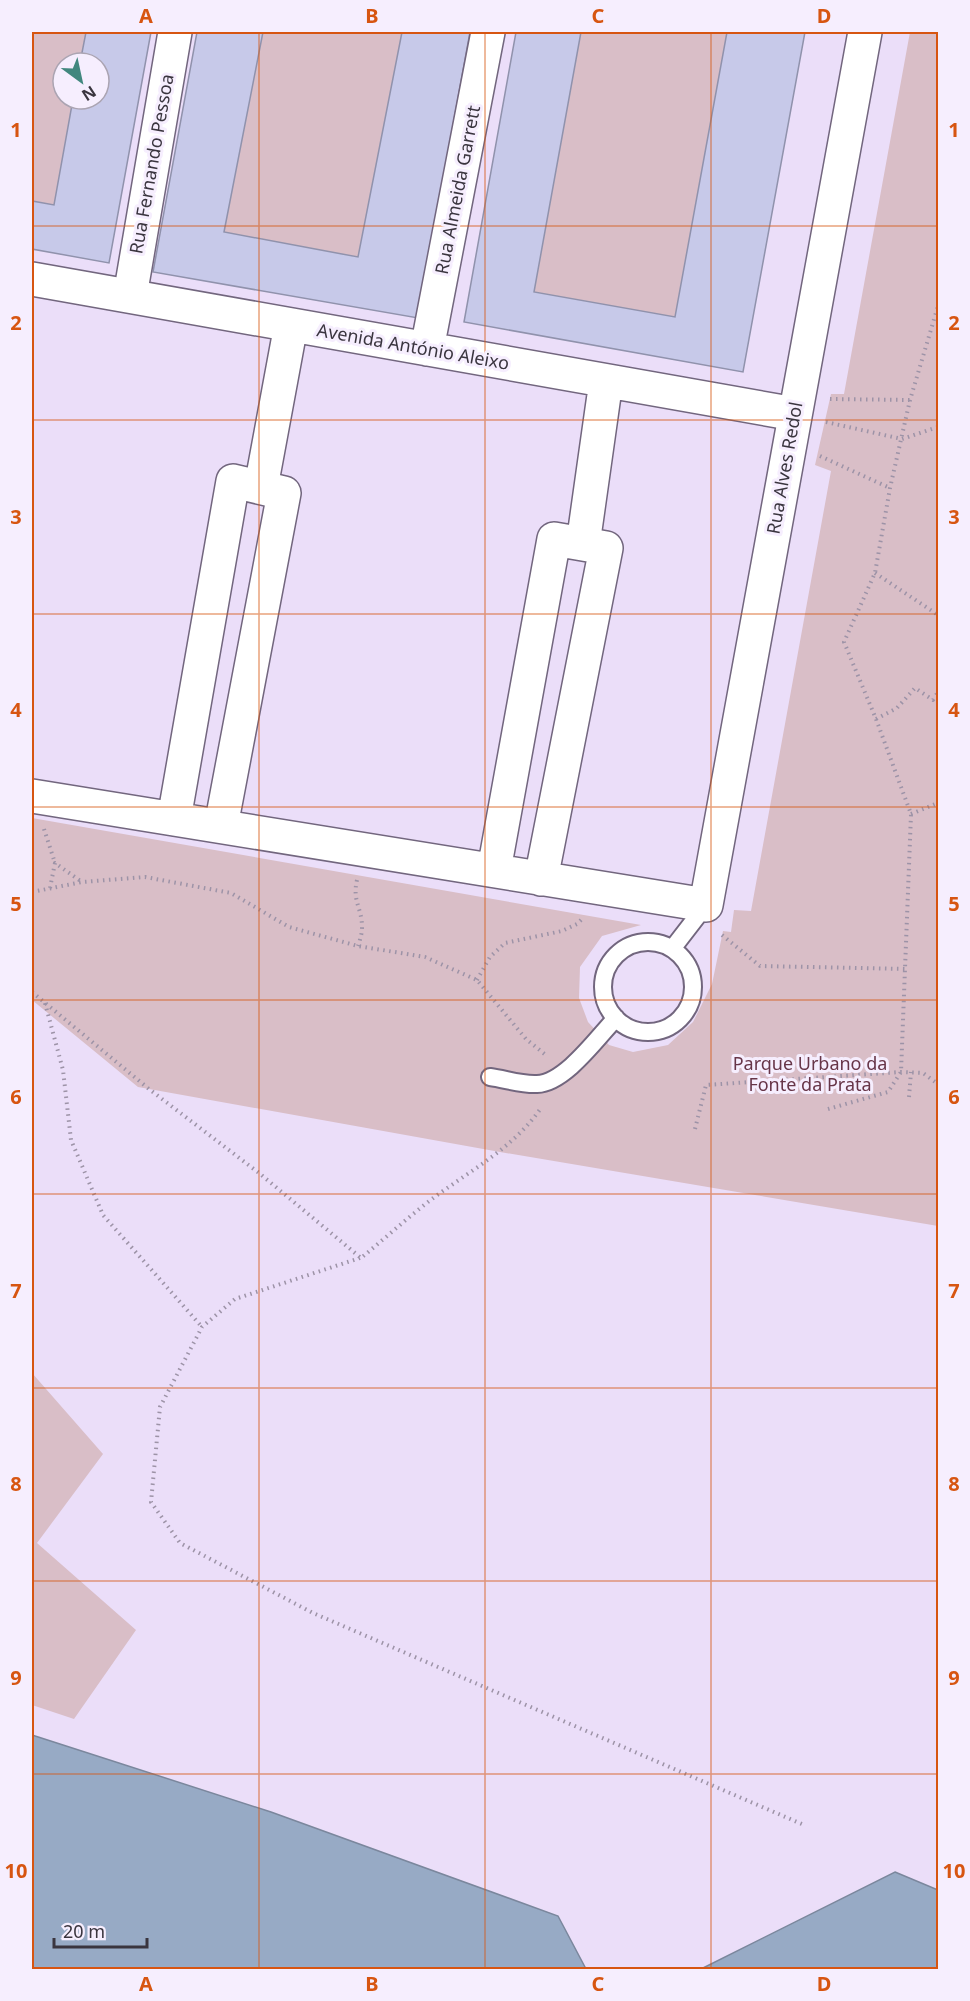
<svg xmlns="http://www.w3.org/2000/svg" width="970" height="2001" viewBox="0 0 970 2001" font-family="'Noto Sans',sans-serif">
<style>
.green{fill:#d9bec7}
.water{fill:#97aac5;stroke:#7b879d;stroke-width:1.5}
.building{fill:#c7c9e9;stroke:#9092ac;stroke-width:1.5}
.lines{fill:none;stroke-linecap:round;stroke-linejoin:round}
.service-casing{stroke:#72667e;stroke-width:20}
.minor-casing{stroke:#72667e;stroke-width:36}
.path{stroke:#9d93a7;stroke-width:4;stroke-dasharray:1.5 4.5;stroke-linecap:butt}
.service{stroke:#fff;stroke-width:16}
.minor{stroke:#fff;stroke-width:33}
.grid{fill:none;stroke:#d75511;stroke-width:1.5;stroke-opacity:0.55}
.labels{text-anchor:middle;stroke-width:6;stroke-linejoin:round;paint-order:stroke}
.street-label{font-size:18px;fill:#3a353f;stroke:#f6eefe}
.park-label{font-size:18px;fill:#673548;stroke:#f6eefe}
.neatline{fill:none;stroke:#d75511;stroke-width:2}
.grid-label{font-size:20px;text-anchor:middle;font-weight:bold;fill:#d75511}
</style>
<rect width="100%" height="100%" fill="#ebdef9"/>
<path class="green" d="M32,32H86L80,63H63V99H73L54,205L32,201Z
M263,32H402L358,257L224,232Z
M581,32H727L675,317L534,292Z
M910,32H938V1226L500,1152L138,1087L32,1000V818L641,925L602,936L580,967L579,998L588,1022L609,1045L633,1052L668,1045L693,1022L712,984L723,931L731,932L734,910L751,911L831,471L815,465L831,394H844Z
M32,1373L103,1454L37,1543L136,1630L74,1719L32,1705Z"/>
<path class="water" d="M32,1735L271,1812L558,1916L586,1969H32Z
M895,1872L938,1890V1969H701Z"/>
<path class="building" d="M86,32H151L109,263L32,249V201L54,205L73,99H99V63H80Z
M197,32H263L224,232L358,257L402,32H470L418,318L153,272Z
M516,32H581L534,292L675,317L727,32H805L743,372L464,322Z"/>
<g class="lines">
<defs>
<path id="service" d="M603 987a45 45 0 1 1 90 0a45 45 0 1 1-90 0Z
M672,949L706,905
M490,1077C505,1079 522,1085 537,1084C565,1083 597,1038 616,1018"/>
<path id="minor" d="M32,279L795,414
M130,296L175,32
M427,349L488,32
M261,487L291,325
M583,544L606,381
M32,796L706,905L865,32
M174,819L233,481L284,493L221,826
M494,870L554,539L606,548L541,879"/>
</defs>
<use href="#service" class="service-casing"/>
<use href="#minor" class="minor-casing"/>
<path class="path" d="M830,399L910,400
M826,422L902,439L938,427
M820,456L890,488
M875,573L938,615
M876,719L897,708L915,688L933,700L938,692
M911,814L938,803
M44,829L55,863
M357,880C352,901 362,908 362,927C362,934 360,940 358,946
M50,888L55,863L82,882
M32,892L82,882L145,877L231,893L289,927L358,946L425,957L477,980L526,1039L547,1056
M722,935L760,966L906,969
M477,980L490,957L505,943L562,931L577,924L584,917
M32,992L149,1089L259,1173L361,1258C383,1240 405,1220 428,1202C467,1172 512,1150 541,1108
M45,1003L63,1070L71,1140L103,1215L202,1327
M909,1097L911,1072
M828,1109L888,1092L901,1072L911,814L876,719L844,642L875,573L890,488L910,400L938,306
M695,1129L706,1085L901,1072L923,1073L938,1084
M360,1258L235,1299L202,1327L160,1407L151,1502L180,1543L313,1613L804,1825"/>
<use href="#service" class="service"/>
<use href="#minor" class="minor"/>
</g>
<path class="grid" d="M259,32V1970M485,32V1970M711,32V1970M32,226H938M32,420H938M32,614H938M32,807H938M32,1000H938M32,1194H938M32,1388H938M32,1581H938M32,1774H938"/>
<g class="labels">
<g class="street-label">
<text transform="translate(152 164) rotate(-80)" y="6">Rua Fernando Pessoa</text>
<text transform="translate(458 190) rotate(-79)" y="6">Rua Almeida Garrett</text>
<text transform="translate(413 347) rotate(10)" y="6">Avenida António Aleixo</text>
<text transform="translate(785 468) rotate(-80)" y="6">Rua Alves Redol</text>
</g>
<g class="park-label">
<text x="810" y="1070">Parque Urbano da<tspan x="810" dy="21">Fonte da Prata</tspan></text>
</g>
</g>
<rect width="970" height="2001" fill="none" stroke="#f6eefe" stroke-width="66"/>
<g transform="translate(81 81) rotate(147)"><circle r="28" fill="#f6eefe" stroke="#aba4b2" stroke-width="1.5"/>
<path d="M0-4.5L10 22L0 15L-10 22Z" fill="#41877e"/>
<text y="-9" font-size="16" font-weight="bold" text-anchor="middle" fill="#3a353f">N</text>
</g>
<path d="M54 1938v9h93v-9" fill="none" stroke="#3a353f" stroke-width="3"/>
<text x="63" y="1938" font-size="18" fill="#3a353f" stroke="#f6eefe" stroke-width="4.5" paint-order="stroke">20 m</text>
<rect x="33" y="33" width="904" height="1935" class="neatline"/>
<g class="grid-label">
<text x="146" y="23">A</text>
<text x="372" y="23">B</text>
<text x="598" y="23">C</text>
<text x="824" y="23">D</text>
<text x="16" y="137">1</text>
<text x="954" y="137">1</text>
<text x="16" y="330">2</text>
<text x="954" y="330">2</text>
<text x="16" y="524">3</text>
<text x="954" y="524">3</text>
<text x="16" y="717">4</text>
<text x="954" y="717">4</text>
<text x="16" y="911">5</text>
<text x="954" y="911">5</text>
<text x="16" y="1104">6</text>
<text x="954" y="1104">6</text>
<text x="16" y="1298">7</text>
<text x="954" y="1298">7</text>
<text x="16" y="1491">8</text>
<text x="954" y="1491">8</text>
<text x="16" y="1685">9</text>
<text x="954" y="1685">9</text>
<text x="16" y="1878">10</text>
<text x="954" y="1878">10</text>
<text x="146" y="1991">A</text>
<text x="372" y="1991">B</text>
<text x="598" y="1991">C</text>
<text x="824" y="1991">D</text>
</g>
</svg>
